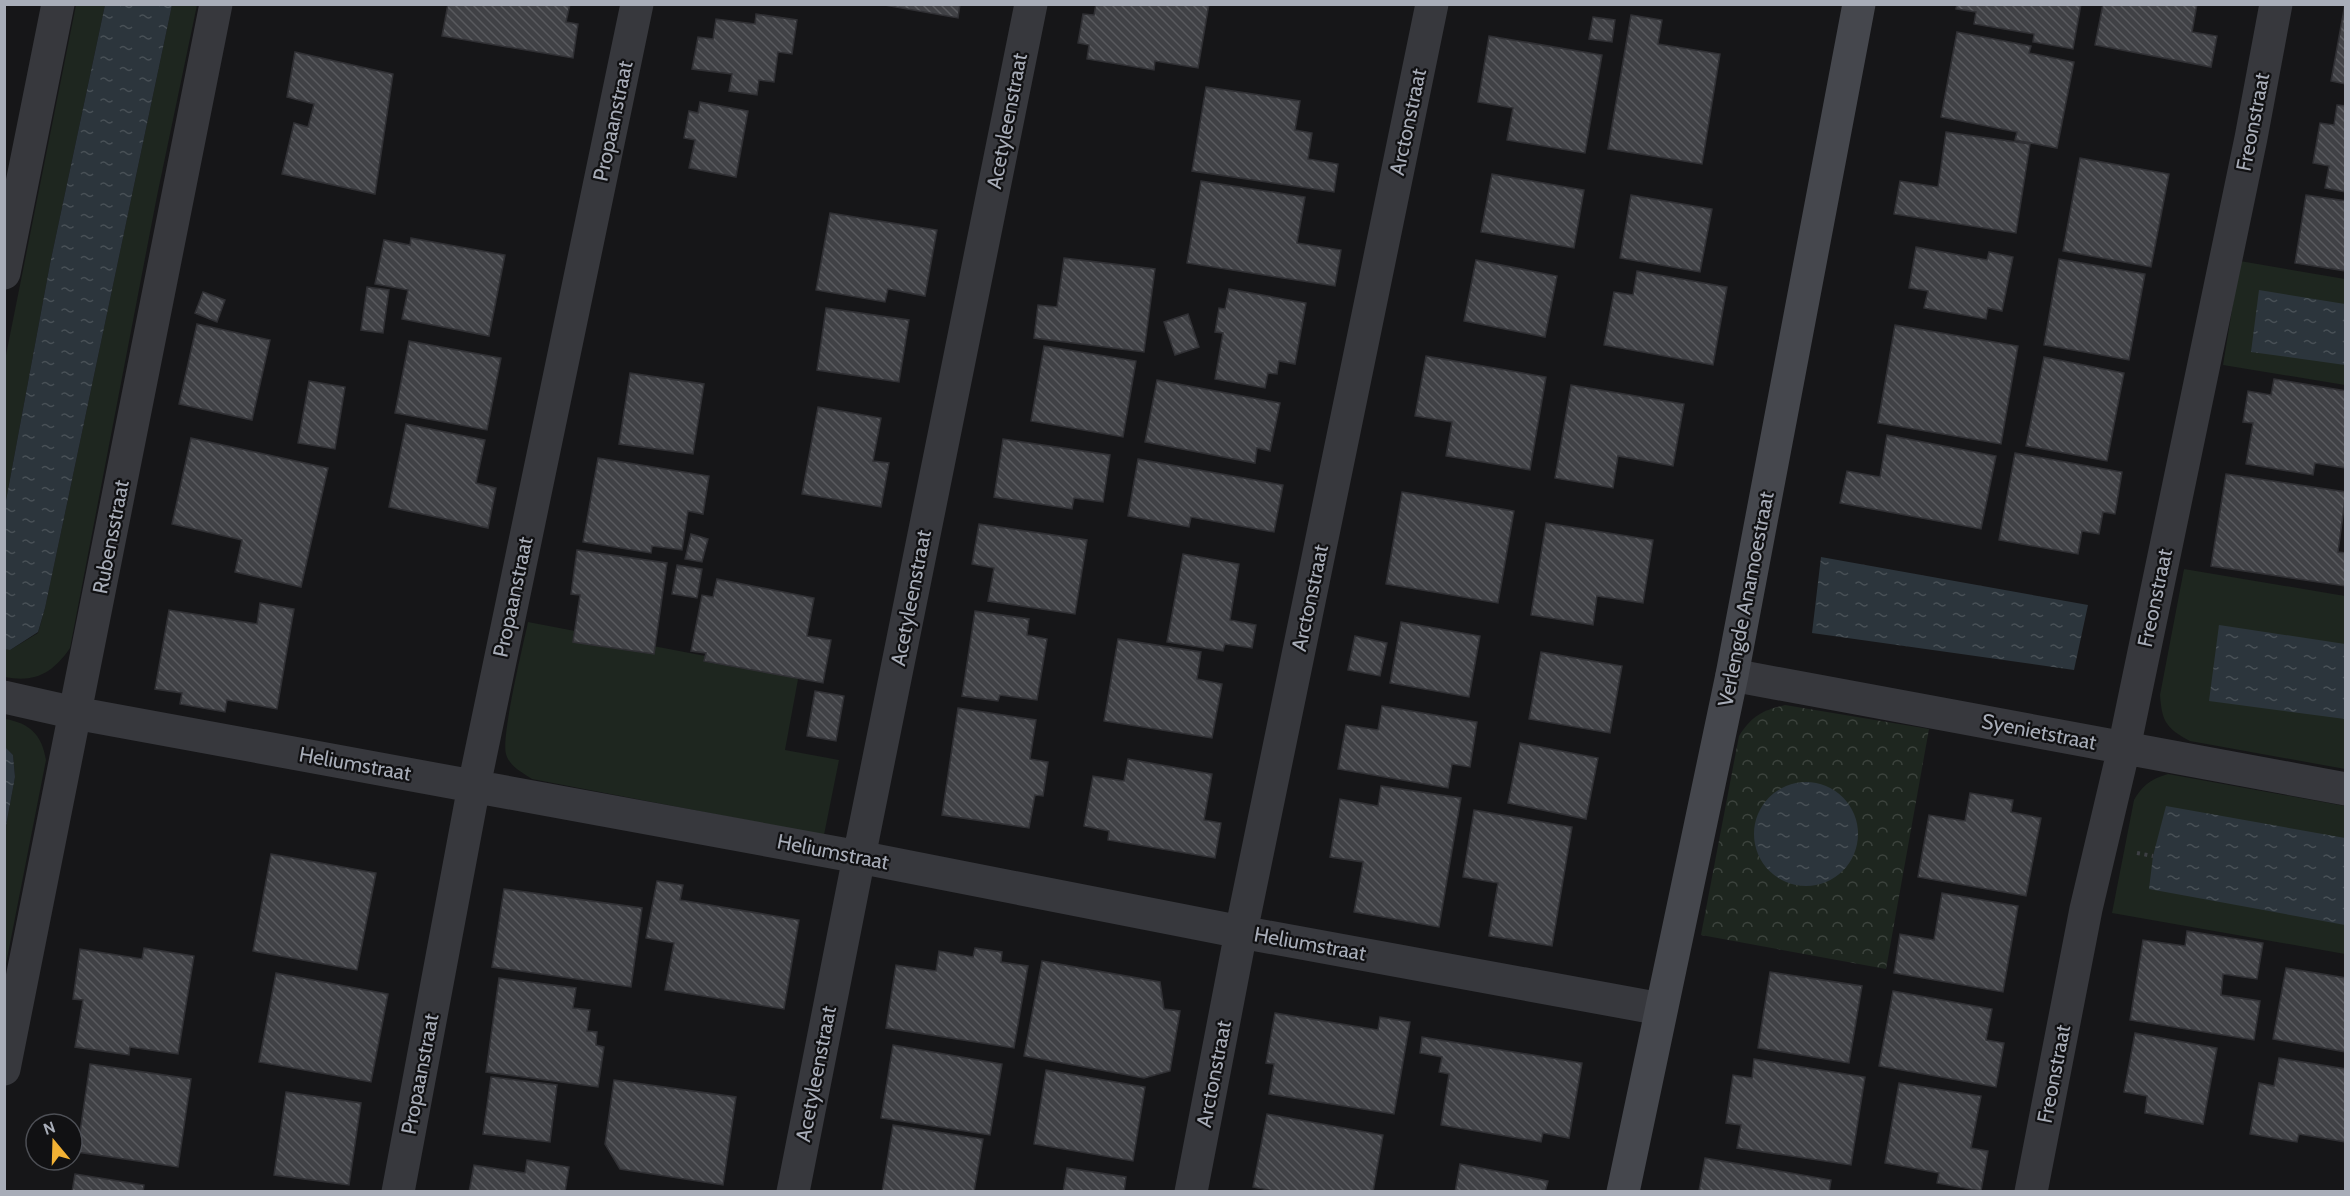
<svg xmlns="http://www.w3.org/2000/svg" width="2350" height="1196" viewBox="0 0 2350 1196" font-family="Cabin,sans-serif">
<style>
.grass{fill:#1e261f}
.park{fill:url(#park-crowns)}
.water{fill:url(#water-ripples)}
.building{fill:url(#building-back-hatch);stroke:#303034;stroke-width:1.5}
.lines{fill:none;stroke-linecap:round;stroke-linejoin:round}
.path{stroke:#3d3f44;stroke-width:4;stroke-dasharray:3 4.5;stroke-linecap:butt}
.street{stroke:#37383d;stroke-width:33}
.secondary{stroke:#45474d;stroke-width:33}
.labels{text-anchor:middle;stroke-width:4.5;stroke-linejoin:round;paint-order:stroke}
.street-label{font-size:21px;fill:#a8adb8;stroke:#111113}
</style>
<defs>
<pattern id="park-crowns" width="20" height="18" patternUnits="userSpaceOnUse" patternTransform="scale(1.5)"><rect width="20" height="18" fill="#1e261f"/><path d="M2 6a3 3 0 1 1 6 0M12 15a3 3 0 1 1 6 0" fill="none" stroke="#3c433d"/></pattern>
<pattern id="water-ripples" width="26" height="14" patternUnits="userSpaceOnUse" patternTransform="scale(1.5)"><rect width="26" height="14" fill="#2c353c"/><path d="M2 4q2-2 4 0t4 0M15 11q2-2 4 0t4 0" fill="none" stroke="#485056"/></pattern>
<pattern id="building-back-hatch" width="6" height="6" patternUnits="userSpaceOnUse" patternTransform="scale(1.5)"><rect width="6" height="6" fill="#404145"/><path d="M-1 5l2 2M0 0l6 6M5-1l2 2" fill="none" stroke="#595a5e"/></pattern>
</defs>
<rect width="100%" height="100%" fill="#161618"/>
<path class="grass" d="M76,5H105L50,264L5,506V360Z
M172,5H197L157,196L70,648C53,673 35,683 5,677L4,649L10,650L38,633L45,608Z
M2240,261L2345,279V385L2223,365Z
M2184,569L2345,596V769L2190,741C2166,728 2162,722 2160,695Z
M528,622L799,674L785,750L839,760L824,835L532,779C523,773 509,766 506,754C501,736 523,646 528,622Z
M5,719C30,723 42,735 46,760L5,969V831L15,777L13,755L5,747Z
M2168,774L2345,806V954L2112,913L2134,800C2143,785 2151,779 2168,774Z"/>
<path class="park" d="M1785,705L1929,729L1886,969L1701,935L1739,736C1752,716 1761,711 1785,705Z"/>
<path class="water" d="M105,5H172L45,608L38,632L10,650L4,649L5,506L50,264Z
M2259,290L2345,304V365L2251,352Z
M1821,557L2088,605L2074,670L1812,633Z
M2219,625L2345,644V719L2209,701Z
M5,747L13,755L15,777L5,831Z
M1754 834a52 52 0 1 1 104 0a52 52 0 1 1-104 0Z
M2166,806L2345,838V925L2149,889L2153,856Z"/>
<path class="building" d="M448,4H570L566,22L578,24L573,58L442,36Z
M879,4H960L958,18Z
M1096,4H1209L1198,68L1155,61L1154,70L1087,59L1089,45L1078,43L1083,14L1094,15Z
M1957,4H2081L2073,49L2033,42L2034,34L1974,24L1976,12L1956,9Z
M2103,4H2197L2192,32L2217,36L2211,67L2095,45Z
M2345,4H2346V84L2331,81Z
M756,14L797,20L792,54L778,52L774,82L759,80L757,95L729,91L732,74L692,69L698,37L713,39L716,19L755,24Z
M1631,15L1662,20L1658,44L1720,54L1702,164L1608,149Z
M1593,17L1615,20L1612,42L1589,39Z
M1957,32L2031,46L2029,53L2074,62L2057,148L2015,140L2017,132L1941,117Z
M1489,36L1602,55L1585,153L1507,140L1513,108L1478,102Z
M295,52L393,74L375,194L282,174L294,123L308,127L314,104L287,97Z
M1206,87L1300,101L1295,130L1312,133L1308,159L1338,164L1334,192L1192,171Z
M700,102L748,111L736,177L689,168L695,140L684,138L689,111L698,113Z
M2337,105L2346,106V192L2325,188L2329,166L2313,163L2320,123L2334,125Z
M1946,132L2030,144L2016,233L1894,214L1900,181L1938,187Z
M2080,158L2169,174L2151,267L2063,251Z
M1492,174L1584,190L1574,248L1481,232Z
M1201,181L1305,197L1297,243L1341,250L1335,286L1187,263Z
M1631,195L1712,209L1700,272L1620,258Z
M2306,195L2346,201V271L2295,263Z
M830,213L937,230L925,296L888,289L885,302L816,290Z
M411,238L505,255L489,336L402,319L408,290L375,284L384,240L410,245Z
M1916,247L1987,260L1989,252L2013,257L2002,311L1988,308L1986,319L1924,308L1928,291L1909,288Z
M1064,258L1155,269L1144,352L1034,338L1038,305L1057,307Z
M2059,259L2145,274L2129,360L2044,345Z
M1476,260L1557,276L1545,337L1464,321Z
M1637,271L1727,287L1713,365L1604,345L1614,292L1633,295Z
M367,287L389,290L383,333L361,330Z
M1229,289L1306,303L1295,364L1279,361L1277,374L1268,373L1265,388L1215,379L1223,333L1215,332L1219,308L1225,309Z
M203,292L225,300L217,322L195,313Z
M826,308L909,320L899,382L817,370Z
M1188,314L1199,347L1175,355L1164,322Z
M197,324L270,340L252,420L179,404Z
M1895,325L2018,346L2001,444L1878,423Z
M409,341L501,358L487,430L395,413Z
M1044,346L1136,361L1123,437L1031,421Z
M1426,356L1546,377L1530,470L1446,456L1452,422L1415,416Z
M2044,357L2124,373L2107,461L2026,446Z
M630,373L704,384L693,454L619,444Z
M2274,379L2346,391V468L2315,463L2313,475L2246,464L2253,423L2243,422L2248,391L2271,395Z
M1157,380L1280,403L1270,451L1257,448L1255,463L1145,442Z
M309,381L345,387L335,449L298,443Z
M1571,385L1684,404L1673,466L1618,456L1613,488L1555,478Z
M818,407L881,418L873,461L889,463L881,507L802,494Z
M406,424L485,440L476,483L496,488L488,528L389,507Z
M1887,435L1996,456L1981,529L1840,503L1847,471L1880,477Z
M191,438L328,468L301,587L235,572L242,540L172,524Z
M1003,439L1110,455L1103,502L1074,498L1072,509L994,497Z
M2015,453L2122,472L2115,514L2103,512L2099,534L2082,531L2078,554L1999,540Z
M598,458L709,476L703,514L688,511L682,550L652,546L651,553L583,542Z
M1138,459L1283,485L1274,532L1191,517L1189,527L1128,516Z
M2226,474L2346,492L2338,552L2346,553L2345,586L2211,566Z
M1402,492L1514,511L1498,603L1386,584Z
M1546,523L1653,540L1643,603L1597,596L1593,625L1531,615Z
M979,524L1087,540L1075,614L988,601L994,568L972,564Z
M691,534L708,539L702,562L685,559Z
M577,550L667,563L654,654L573,642L580,595L571,594Z
M1183,554L1239,564L1230,620L1256,625L1252,648L1225,644L1223,651L1167,642Z
M677,565L702,569L697,598L672,594Z
M717,579L814,598L807,636L831,640L823,683L704,661L706,653L691,651L702,595L713,597Z
M260,603L294,609L277,709L227,700L225,712L180,704L182,693L155,689L169,610L257,624Z
M975,611L1029,619L1027,635L1047,639L1037,700L1000,695L998,701L962,696Z
M1401,622L1480,636L1469,697L1390,683Z
M1355,636L1387,643L1380,676L1348,670Z
M1118,639L1201,652L1197,679L1222,684L1212,738L1104,721Z
M1541,652L1622,666L1610,733L1529,719Z
M815,691L844,696L836,741L807,736Z
M1382,706L1477,722L1470,767L1452,764L1448,788L1338,769L1346,725L1378,730Z
M958,708L1036,720L1030,759L1048,762L1043,796L1035,795L1029,828L942,815Z
M1520,743L1598,758L1586,819L1508,803Z
M1128,759L1212,774L1204,820L1221,823L1215,858L1108,840L1109,831L1084,826L1093,776L1124,781Z
M1381,786L1461,798L1439,927L1354,912L1363,862L1330,857L1340,799L1378,806Z
M1970,793L2013,800L2011,812L2041,818L2026,896L1918,877L1929,815L1965,821Z
M1474,810L1572,827L1552,946L1489,936L1498,883L1463,877Z
M271,854L376,873L357,970L253,951Z
M657,881L683,885L680,900L799,920L784,1009L665,990L674,943L646,938Z
M504,889L642,908L631,987L492,967Z
M1942,893L2018,906L2003,992L1894,973L1900,934L1934,940Z
M2187,931L2263,943L2257,979L2223,974L2221,995L2260,1001L2254,1040L2130,1020L2143,940L2185,946Z
M144,948L194,956L178,1054L130,1047L129,1055L75,1047L83,1000L73,999L80,949L142,959Z
M975,948L1002,952L1001,962L1028,966L1014,1048L886,1028L896,965L936,971L939,951L973,957Z
M1042,961L1160,982L1164,1009L1180,1011L1170,1071L1144,1078L1024,1056Z
M2286,968L2346,978V1052L2273,1039Z
M1770,972L1862,986L1849,1063L1758,1048Z
M276,973L388,994L371,1082L259,1062Z
M499,978L576,988L573,1008L590,1010L587,1031L597,1032L596,1045L604,1047L598,1087L486,1072Z
M1893,991L1992,1009L1986,1040L2004,1043L1996,1087L1879,1066Z
M1275,1013L1378,1030L1380,1017L1410,1022L1394,1114L1269,1094L1274,1064L1266,1063Z
M2135,1033L2217,1048L2203,1124L2145,1113L2147,1096L2124,1092Z
M1422,1037L1582,1063L1569,1138L1543,1133L1541,1142L1441,1125L1449,1074L1439,1072L1442,1057L1420,1053Z
M893,1045L1002,1064L990,1135L881,1118Z
M2279,1058L2346,1069V1142L2299,1134L2297,1142L2250,1134L2259,1083L2274,1086Z
M1754,1059L1865,1077L1851,1165L1737,1148L1741,1125L1726,1123L1733,1075L1752,1078Z
M90,1064L191,1079L178,1167L77,1152Z
M1046,1070L1145,1087L1133,1161L1034,1144Z
M491,1077L557,1085L550,1142L483,1134Z
M614,1080L736,1097L723,1185L620,1169L605,1144Z
M1899,1083L1981,1096L1971,1148L1988,1151L1981,1191L1937,1183L1939,1173L1885,1163Z
M286,1092L361,1103L349,1185L274,1175Z
M1267,1114L1383,1135L1373,1192H1279L1253,1187Z
M893,1125L983,1139L974,1192H882Z
M1705,1158L1831,1180L1829,1192L1699,1191Z
M527,1160L569,1167L565,1192H469L474,1165L525,1173Z
M1460,1164L1548,1181L1545,1192H1455Z
M1067,1168L1126,1177L1124,1192H1063Z
M75,1174L144,1185L143,1192H72Z"/>
<g class="lines">
<path class="path" d="M2137,853L2153,856"/>
<path class="street" d="M4,273L58,4
M1732,675L2346,789
M4,697L75,713L859,857L1241,932L1661,1009
M4,1069L216,4
M398,1192L474,786L637,4
M793,1192L859,857L1031,4
M1191,1192L1241,932L1432,4
M2031,1192L2086,909L2124,748L2251,138L2276,4"/>
<path class="secondary" d="M1623,1192L1732,675L1859,4"/>
</g>
<g class="labels">
<g class="street-label">
<text transform="translate(613 121) rotate(-78)" y="7">Propaanstraat</text>
<text transform="translate(1007 121) rotate(-79)" y="7">Acetyleenstraat</text>
<text transform="translate(1408 122) rotate(-78)" y="7">Arctonstraat</text>
<text transform="translate(2253 122) rotate(-79)" y="7">Freonstraat</text>
<text transform="translate(111 537) rotate(-79)" y="7">Rubensstraat</text>
<text transform="translate(513 597) rotate(-78)" y="7">Propaanstraat</text>
<text transform="translate(911 598) rotate(-79)" y="7">Acetyleenstraat</text>
<text transform="translate(1310 598) rotate(-78)" y="7">Arctonstraat</text>
<text transform="translate(2155 598) rotate(-78)" y="7">Freonstraat</text>
<text transform="translate(1746 599) rotate(-79)" y="7">Verlengde Anamoestraat</text>
<text transform="translate(2039 732) rotate(11)" y="7">Syenietstraat</text>
<text transform="translate(355 764) rotate(10)" y="7">Heliumstraat</text>
<text transform="translate(833 852) rotate(11)" y="7">Heliumstraat</text>
<text transform="translate(1310 944) rotate(10)" y="7">Heliumstraat</text>
<text transform="translate(420 1074) rotate(-79)" y="7">Propaanstraat</text>
<text transform="translate(816 1074) rotate(-79)" y="7">Acetyleenstraat</text>
<text transform="translate(1214 1074) rotate(-79)" y="7">Arctonstraat</text>
<text transform="translate(2054 1074) rotate(-79)" y="7">Freonstraat</text>
</g>
</g>
<rect width="2350" height="1196" fill="none" stroke="#a8adb8" stroke-width="12"/>
<g transform="translate(54 1142) rotate(341)"><circle r="28" fill="#111113" stroke="#4d4f55" stroke-width="1.5"/>
<path d="M0-4.5L10 22L0 15L-10 22Z" fill="#f2b134"/>
<text y="-9" font-size="16" font-weight="bold" text-anchor="middle" fill="#a8adb8">N</text>
</g>
</svg>
